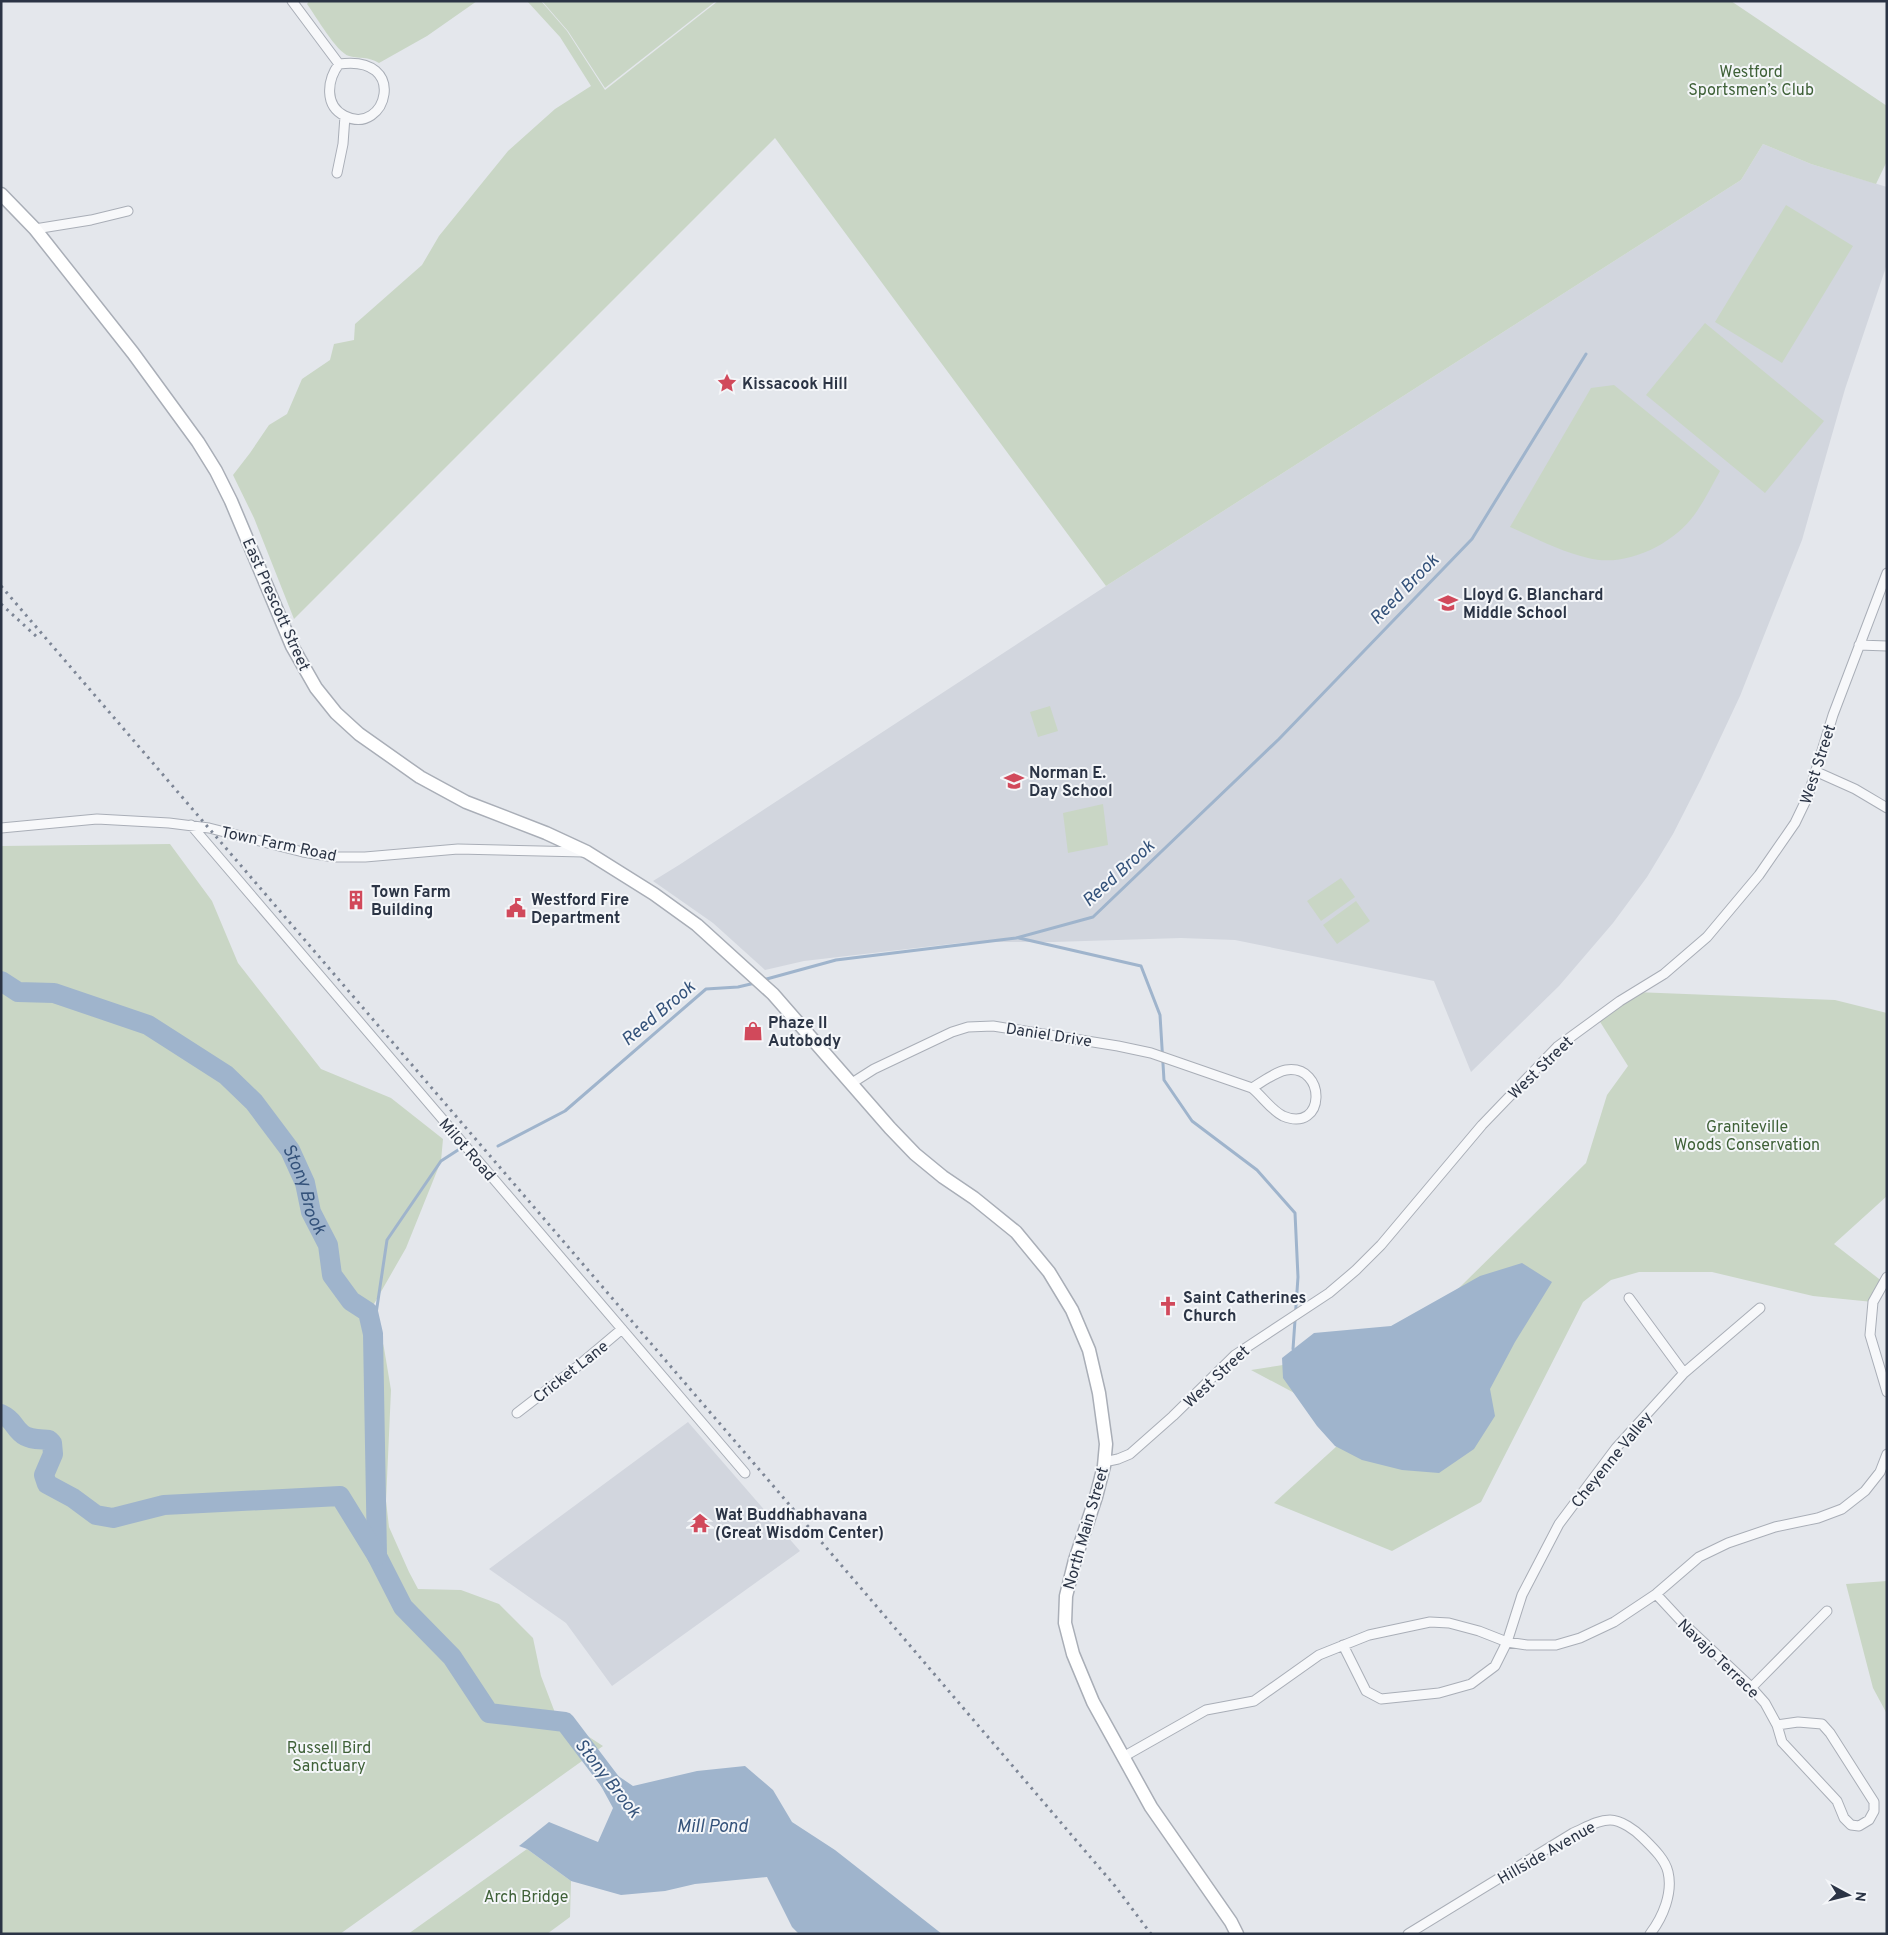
<svg xmlns="http://www.w3.org/2000/svg" width="1888" height="1935" viewBox="0 0 1888 1935" font-family="Overpass,sans-serif">
<style>
.built{fill:#d2d6de}
.green{fill:#c9d6c5}
.water{fill:#9fb4cc}
.lines{fill:none;stroke-linecap:round;stroke-linejoin:round}
.stream{stroke:#9fb4cc;stroke-width:3}
.river{stroke:#9fb4cc;stroke-width:20}
.street-casing{stroke:#a9aeb7;stroke-width:11}
.secondary-casing{stroke:#a9aeb7;stroke-width:15}
.street{stroke:#f7f8fa;stroke-width:9}
.secondary{stroke:#fff;stroke-width:12}
.rail{stroke:#7d8696;stroke-width:3;stroke-dasharray:2.5 5;stroke-linecap:butt}
.labels{text-anchor:middle;stroke-width:4;stroke-linejoin:round;paint-order:stroke}
.park-label{font-size:16px;fill:#3f6138;stroke:#f4f6f9}
.poi-label{font-size:16px;font-weight:bold;fill:#2b3445;stroke:#f4f6f9;text-anchor:start}
.street-label{font-size:16px;fill:#2b3445;stroke:#f4f6f9}
.water-label{font-size:18px;font-style:italic;fill:#34527a;stroke:#f4f6f9}
</style>
<rect width="100%" height="100%" fill="#e4e7ec"/>
<path class="built" d="M1763,144L1811,164L1887,187V264L1845,389L1802,540L1740,696L1701,779L1673,834L1647,877L1613,923L1559,986L1471,1072L1434,981L1235,940L1181,938L1053,942H968L804,961L765,970L713,923L653,881L679,865L1106,586L1741,180Z
M688,1422L800,1551L612,1686L566,1623L489,1569Z"/>
<path class="green" d="M309,1H477L427,36L379,63C367,56 361,59 349,56C336,52 316,16 307,4Z
M527,1H541L567,31L605,90L718,1H1731L1887,106V161L1876,184L1811,164L1763,144L1741,180L1106,586L775,138L294,619L254,518L233,475L250,453L269,425L287,414L302,379L330,360L334,344L354,340L355,324L422,265L439,236L508,151L555,109L591,86L560,37Z
M542,1H716L605,88L568,31Z
M1786,205L1853,246L1782,363L1715,322Z
M1705,323L1824,421L1765,493L1646,395Z
M1614,385L1720,471C1712,485 1705,500 1695,514C1673,545 1625,568 1588,558C1561,552 1535,538 1510,527L1591,388Z
M1050,706L1058,731L1038,737L1030,712Z
M1103,804L1108,845L1068,853L1063,813Z
M170,844L212,901L238,963L321,1069L391,1098L443,1139L441,1161L406,1248L374,1304L384,1348L391,1390L386,1501L389,1527L409,1572L418,1589L461,1590L499,1604L533,1638L541,1676L562,1731L583,1733L603,1746L340,1934H1V846Z
M1341,878L1355,897L1321,921L1307,901Z
M1356,901L1370,921L1337,944L1323,925Z
M1635,992L1835,1000L1887,1013V1196L1834,1244L1883,1282L1873,1302L1813,1296L1712,1272H1639L1611,1280L1583,1302L1481,1502L1392,1551L1274,1503L1358,1427L1251,1370L1399,1347L1586,1163L1607,1095L1628,1066L1597,1017Z
M1887,1581V1714L1873,1688L1846,1584Z
M527,1849L571,1881L570,1917L547,1934H408Z"/>
<path class="water" d="M1522,1263L1552,1282L1515,1342L1490,1389L1495,1416L1474,1449L1439,1473L1402,1470L1362,1460L1335,1446L1317,1426L1283,1378L1282,1358L1314,1333L1391,1326L1480,1276Z
M745,1766L773,1790L792,1822L835,1850L942,1934H799L792,1927L767,1877L695,1884L665,1891L621,1895L571,1881L527,1849L519,1846L549,1822L598,1842L613,1808L595,1775L605,1767L633,1786L697,1771Z"/>
<g class="lines">
<path class="stream" d="M1019,938L1141,966L1160,1015L1164,1080L1192,1121L1257,1170L1295,1213L1298,1277L1293,1349
M763,980L836,960L1016,938L1093,917L1279,739L1472,539L1586,354
M498,1146L565,1111L706,989L738,987L755,983
M373,1334L387,1240L441,1161L458,1150"/>
<g class="river">
<path id="s1" d="M1,981L18,992L54,993L148,1025L226,1075L254,1102L290,1150L305,1183L311,1212L328,1245L332,1275L351,1301L368,1312L373,1334L377,1556L403,1607L452,1657L489,1713L565,1722L618,1792"/>
<path d="M1,1414C14,1420 12,1425 21,1433C28,1440 40,1439 49,1440L52,1443L53,1454L44,1475L47,1484L73,1498L96,1515L113,1518L164,1505L340,1496L377,1556"/>
</g>
<defs>
<path id="street" d="M292,1L339,64C410,54 386,137 345,116L343,144L337,173
M339,64C327,80 324,106 345,116
M35,229L91,220L128,211
M1859,645L1887,646
M1817,772L1855,789L1887,808
M191,825L745,1473
M1,828L97,819L169,823L209,828L303,852L334,857H365L458,849L584,852
M852,1083L874,1069L952,1032L968,1027L993,1026L1118,1046L1151,1053L1252,1088C1262,1082 1275,1072 1286,1070C1327,1064 1326,1134 1283,1116C1271,1110 1262,1096 1252,1088
M1887,1277L1873,1302L1870,1335L1887,1392
M1629,1298L1684,1373
M517,1413L578,1366L622,1329
M1104,1462L1118,1459L1130,1454L1173,1416L1235,1355L1329,1293L1356,1270L1381,1245L1482,1125L1557,1047L1620,1001L1664,974L1707,937L1759,875L1795,823L1808,796L1833,715L1887,573
M1656,1594L1683,1623L1749,1685L1765,1703L1777,1725L1782,1742L1837,1801L1844,1818L1851,1825L1859,1826L1869,1820L1874,1811V1802L1830,1733L1822,1724L1798,1722L1777,1725
M1343,1645L1366,1691L1381,1699L1439,1693L1471,1684L1495,1666L1507,1642L1522,1595L1559,1524L1616,1448L1684,1373L1760,1308
M1751,1688L1827,1611
M1123,1757L1206,1710L1254,1701L1319,1655L1369,1635L1430,1622L1449,1623L1479,1631L1507,1642L1527,1645H1556L1580,1638L1614,1622L1656,1594L1699,1557L1728,1543L1775,1527L1818,1518L1842,1509L1865,1491L1880,1472L1887,1454
M1408,1934L1573,1833C1585,1828 1597,1820 1610,1820C1621,1820 1635,1830 1643,1838C1652,1847 1665,1859 1668,1872C1673,1893 1663,1917 1650,1934"/>
<path id="secondary" d="M1,194L35,229L133,353L198,442L216,471L231,501L292,646L316,688L336,713L359,734L420,777L466,802L546,833L587,852L654,894L697,925L773,994L890,1128L915,1154L943,1177L974,1198L1016,1232L1049,1272L1072,1310L1089,1350L1099,1393L1106,1444L1104,1466L1096,1497L1075,1560L1066,1596L1065,1623L1073,1654L1093,1702L1151,1807L1231,1922L1237,1934"/>
</defs>
<use href="#street" class="street-casing"/>
<use href="#secondary" class="secondary-casing"/>
<use href="#street" class="street"/>
<use href="#secondary" class="secondary"/>
<path class="rail" d="M1,586L866,1594L1115,1886L1151,1934
M1,604L37,637"/>
</g>
<defs>
<symbol id="sight-bare" viewBox="-9 -9 18 18"><path d="M0-6L1.8-2.2L6-1.7L2.9 1.2L3.7 5.4L0 3.3L-3.7 5.4L-2.9 1.2L-6-1.7L-1.8-2.2Z" fill="#d1495b" stroke="#f4f6f9" stroke-width="2.5" paint-order="stroke"/></symbol>
<symbol id="school-bare" viewBox="-9 -9 18 18"><path d="M0-5L7-2L0 1L-7-2ZM-4 1L0 2.5L4 1V4Q0 6-4 4Z" fill="#d1495b" stroke="#f4f6f9" stroke-width="2.5" paint-order="stroke"/></symbol>
<symbol id="building-bare" viewBox="-9 -9 18 18"><path d="M-4-6H4V6H1V3H-1V6H-4ZM-2.5-4.3h1.7v1.8h-1.7ZM.8-4.3h1.7v1.8H.8ZM-2.5-1h1.7V.8h-1.7ZM.8-1h1.7V.8H.8Z" fill="#d1495b" stroke="#f4f6f9" stroke-width="2.5" paint-order="stroke"/></symbol>
<symbol id="civic-bare" viewBox="-9 -9 18 18"><path d="M-.6-6.5H3V-4.5H.6V-3L4-1V1h2V6H-6V1h2V-1L-.6-3ZM-1.2 2.5V6h2.4V2.5Z" fill="#d1495b" stroke="#f4f6f9" stroke-width="2.5" paint-order="stroke"/></symbol>
<symbol id="shop-bare" viewBox="-9 -9 18 18"><path d="M-5-2.5h2.3a2.7 3.5 0 0 1 5.4 0H5L5.5 6h-11ZM-1.5-2.5h3a1.5 2.3 0 0 0-3 0Z" fill="#d1495b" stroke="#f4f6f9" stroke-width="2.5" paint-order="stroke"/></symbol>
<symbol id="church-bare" viewBox="-9 -9 18 18"><path d="M-1.2-6h2.4v3.5h3.3v2.4h-3.3V6h-2.4V-.1h-3.3v-2.4h3.3Z" fill="#d1495b" stroke="#f4f6f9" stroke-width="2.5" paint-order="stroke"/></symbol>
<symbol id="temple-bare" viewBox="-9 -9 18 18"><path d="M0-6L5-2H3V0L6.5 2.5H4V6H1.5V3h-3V6H-4V2.5H-6.5L-3 0V-2H-5Z" fill="#d1495b" stroke="#f4f6f9" stroke-width="2.5" paint-order="stroke"/></symbol>
</defs>
<g fill-rule="evenodd">
<use href="#sight-bare" x="713" y="369" width="28" height="28"/>
<use href="#school-bare" x="1434" y="589" width="28" height="28"/>
<use href="#school-bare" x="1000" y="767" width="28" height="28"/>
<use href="#building-bare" x="342" y="886" width="28" height="28"/>
<use href="#civic-bare" x="502" y="894" width="28" height="28"/>
<use href="#shop-bare" x="739" y="1017" width="28" height="28"/>
<use href="#church-bare" x="1154" y="1292" width="28" height="28"/>
<use href="#temple-bare" x="686" y="1509" width="28" height="28"/>
</g>
<g class="labels">
<g class="park-label">
<text x="1751" y="77">Westford<tspan x="1751" dy="18">Sportsmen’s Club</tspan></text>
<text x="1747" y="1132">Graniteville<tspan x="1747" dy="18">Woods Conservation</tspan></text>
<text x="329" y="1753">Russell Bird<tspan x="329" dy="18">Sanctuary</tspan></text>
<text x="526" y="1902">Arch Bridge</text>
</g>
<g class="poi-label">
<text x="742" y="389">Kissacook Hill</text>
<text x="1463" y="600">Lloyd G. Blanchard<tspan x="1463" dy="18">Middle School</tspan></text>
<text x="1029" y="778">Norman E.<tspan x="1029" dy="18">Day School</tspan></text>
<text x="371" y="897">Town Farm<tspan x="371" dy="18">Building</tspan></text>
<text x="531" y="905">Westford Fire<tspan x="531" dy="18">Department</tspan></text>
<text x="768" y="1028">Phaze II<tspan x="768" dy="18">Autobody</tspan></text>
<text x="1183" y="1303">Saint Catherines<tspan x="1183" dy="18">Church</tspan></text>
<text x="715" y="1520">Wat Buddhabhavana<tspan x="715" dy="18">(Great Wisdom Center)</tspan></text>
</g>
<g class="street-label">
<text transform="translate(277 604) rotate(66)" y="6">East Prescott Street</text>
<text transform="translate(1817 764) rotate(-72)" y="6">West Street</text>
<text transform="translate(279 843) rotate(12)" y="6">Town Farm Road</text>
<text transform="translate(1049 1034) rotate(9)" y="6">Daniel Drive</text>
<text transform="translate(1540 1067) rotate(-44)" y="6">West Street</text>
<text transform="translate(468 1149) rotate(49)" y="6">Milot Road</text>
<text transform="translate(570 1371) rotate(-38)" y="6">Cricket Lane</text>
<text transform="translate(1216 1376) rotate(-43)" y="6">West Street</text>
<text transform="translate(1611 1459) rotate(-51)" y="6">Cheyenne Valley</text>
<text transform="translate(1085 1528) rotate(-74)" y="6">North Main Street</text>
<text transform="translate(1719 1658) rotate(44)" y="6">Navajo Terrace</text>
<text transform="translate(1546 1852) rotate(-30)" y="6">Hillside Avenue</text>
</g>
<g class="water-label">
<text transform="translate(1404 589) rotate(-46)" y="6">Reed Brook</text>
<text transform="translate(1118 873) rotate(-42)" y="6">Reed Brook</text>
<text transform="translate(658 1013) rotate(-40)" y="6">Reed Brook</text>
<text dy="6" stroke="none"><textPath href="#s1" startOffset="389">Stony Brook</textPath></text>
<text transform="translate(608 1778) rotate(52)" y="6">Stony Brook</text>
<text x="712" y="1832">Mill Pond</text>
</g>
</g>
<rect width="1888" height="1935" fill="none" stroke="#2b3445" stroke-width="5"/>
<g transform="translate(1848 1895) rotate(97)" stroke="#f4f6f9" stroke-width="4" paint-order="stroke">
<path d="M0-4L9 19L0 12L-9 19Z" fill="#2b3445"/>
<text y="-8" font-size="14" font-weight="bold" text-anchor="middle" fill="#2b3445">N</text>
</g>
</svg>
